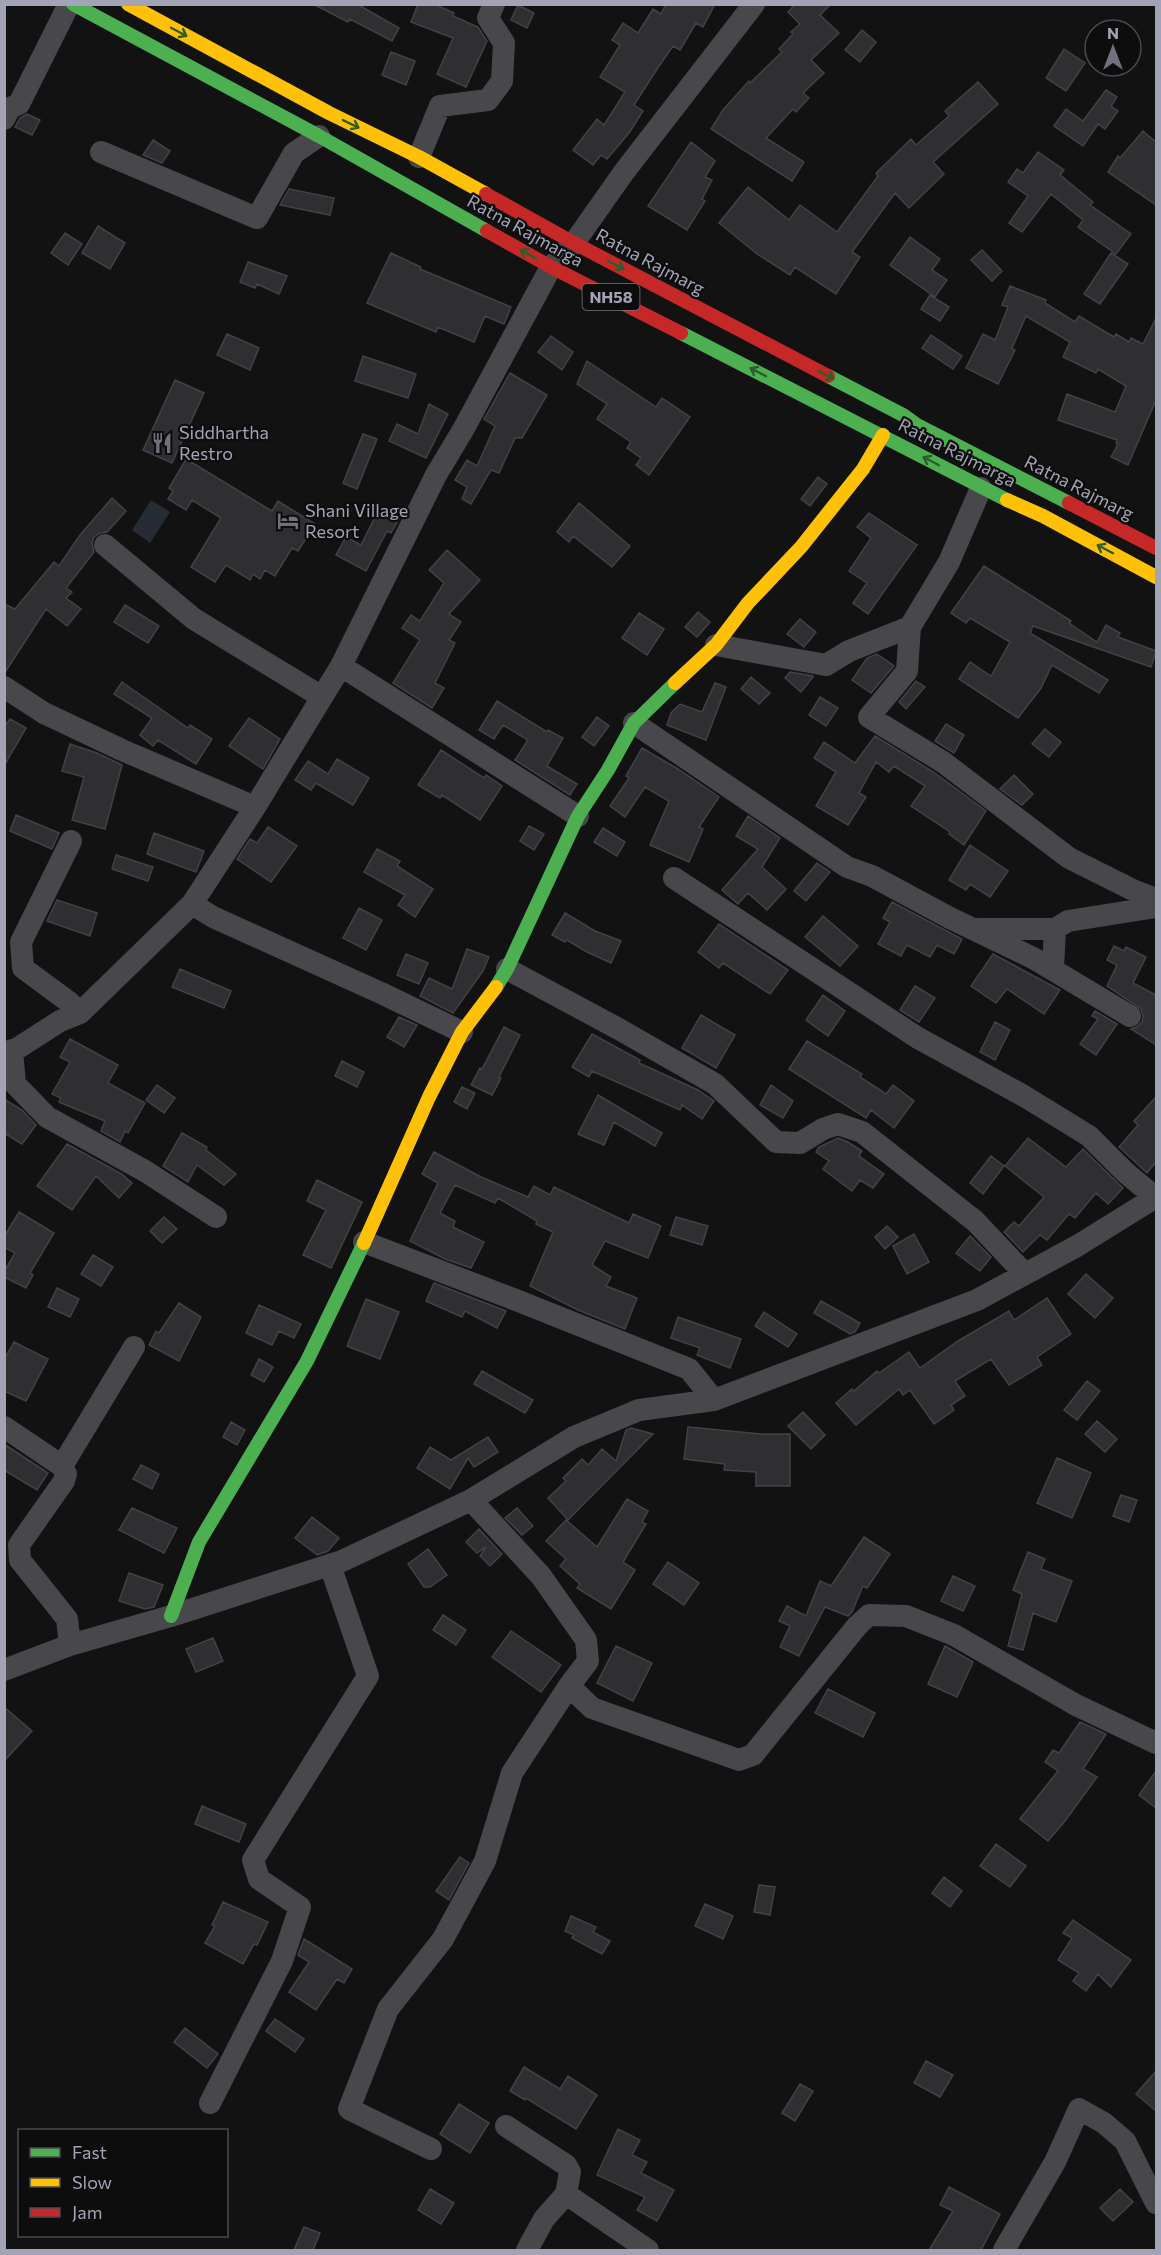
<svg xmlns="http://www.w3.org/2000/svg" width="1161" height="2255" viewBox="0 0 1161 2255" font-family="Commissioner,sans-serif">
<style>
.water{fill:#262b34}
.building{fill:#2f2f31;stroke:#414247;stroke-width:1.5}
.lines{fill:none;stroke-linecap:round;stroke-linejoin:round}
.street{stroke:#47474c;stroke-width:22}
.fast{stroke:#4caf50;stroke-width:14}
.slow{stroke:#ffc107;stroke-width:14}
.jam{stroke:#c62828;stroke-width:14}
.oneway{stroke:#2c5e2f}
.labels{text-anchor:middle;stroke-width:4.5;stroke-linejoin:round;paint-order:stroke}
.shield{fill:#0d0d0e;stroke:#757783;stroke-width:1.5}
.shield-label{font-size:16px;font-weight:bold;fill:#a2a4b5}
.street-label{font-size:18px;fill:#a2a4b5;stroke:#0d0d0e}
.poi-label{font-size:18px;fill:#a2a4b5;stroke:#0d0d0e;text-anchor:start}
</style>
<rect width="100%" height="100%" fill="#121213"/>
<path class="water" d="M151,500L170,512L150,543L132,530Z"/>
<path class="building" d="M313,4H357L399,28L392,41L350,19L348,22Z
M418,4H434L454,13L453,16L478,27L487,41L466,87L437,74L453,38L411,22Z
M666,4H715L703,27L696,23L680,50L673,46L657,69L634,105L643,111L629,133L607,159L601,155L593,165L573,150L597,119L604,125L625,92L600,77L620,45L612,40L623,23L638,33L653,9L661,14Z
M795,4H831L820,15L839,33L811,60L824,73L803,93L809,98L796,112L793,109L766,138L804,162L792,181L711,129L723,110L749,81L750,83L782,52L779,49L793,34L791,32L800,24L788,12Z
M518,5L534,13L527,28L511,20Z
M862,30L876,42L860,62L845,50Z
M1064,49L1085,63L1066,91L1046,78Z
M391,52L415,61L406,85L382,75Z
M978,82L998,104L933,162L944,174L909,208L895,193L852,252L860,257L836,294L795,267L790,275L757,254L719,223L748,187L789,220L800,205L837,232L878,176L876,173L911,139L916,145L949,116L945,111Z
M1106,90L1117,97L1111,106L1118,111L1105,129L1098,124L1083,146L1054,126L1066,109L1083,121Z
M27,114L40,120L32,135L15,127L20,118Z
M1143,131L1156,142V205L1108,172L1118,156L1120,158Z
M153,140L170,151L162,163L143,155Z
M691,142L715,161L705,177L712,180L702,199L705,201L687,230L648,206Z
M1038,152L1064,170L1060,175L1093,202L1090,205L1131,234L1116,254L1078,227L1083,220L1051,194L1022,232L1009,223L1028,196L1008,182L1017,169L1023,173Z
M289,189L334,198L330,215L280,205Z
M98,226L125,243L110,269L82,253Z
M65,233L82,244L68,265L51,253Z
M910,237L940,259L932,270L947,280L935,297L890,265Z
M982,250L1002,271L992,281L971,260Z
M391,253L421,267L420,269L511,307L504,324L485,316L474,342L438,327L436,332L367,303Z
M1111,253L1128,264L1100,304L1084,294Z
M248,262L287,276L279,294L257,284L255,288L240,282Z
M1010,286L1046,300L1045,303L1075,322L1079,316L1114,337L1116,334L1129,342L1131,338L1143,344L1156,318V400L1128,465L1111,457L1118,444L1116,443L1117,440L1058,420L1067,394L1115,412L1126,386L1098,369L1096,373L1063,357L1070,342L1026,316L1012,348L1015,350L998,384L966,368L983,334L995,340L1008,307L1002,305Z
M930,295L949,307L940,321L921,309Z
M227,334L259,348L250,370L217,355Z
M931,335L962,356L953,369L922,348Z
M551,336L573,352L562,370L538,352Z
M363,356L416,374L408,398L355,381Z
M587,361L656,407L662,398L690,417L649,475L636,465L641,458L627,448L631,442L597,419L607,404L577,384Z
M510,373L547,395L522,438H515L499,473L491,470L471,504L462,499L467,487L455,480L467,460L477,466L495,426L484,419Z
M175,380L204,393L172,463L143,450Z
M429,404L448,414L426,458L389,441L397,424L418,434Z
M363,434L377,439L357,489L343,483Z
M186,459L272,511L278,501L315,524L298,551L292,548L275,576L265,570L260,579L253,574L250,580L226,565L215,582L191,567L221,518L192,500L186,510L168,499L173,491L169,488Z
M818,477L827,484L810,506L801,499Z
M112,498L126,511L107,532L100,533L94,537L92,543L94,552L66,588L72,592L66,598L81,609L67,626L46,609L4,674V604L15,609L54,562L59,566L80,535Z
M579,503L630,546L612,567L573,536L569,542L557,532Z
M380,507L400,517L391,533L387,531L366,571L336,555L346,537L361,545Z
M869,513L917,545L868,614L853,603L867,583L849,571L871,538L857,527Z
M447,550L480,580L449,614L461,622L449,640L455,643L435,683L444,688L432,708L393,683L420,640L402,628L411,615L420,621L444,583L429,570Z
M984,566L1071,621L1069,623L1097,642L1106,625L1120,633L1118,637L1156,651L1151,667L1033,626L1030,633L1108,680L1099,693L1052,665L1041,688L1018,718L959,679L970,662L991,676L1010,642L970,618L966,623L951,613Z
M125,605L159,626L148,643L114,622Z
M698,612L710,622L697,637L685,627Z
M639,613L664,629L647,655L622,638Z
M800,619L816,632L804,647L787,634Z
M877,654L894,666L871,693L852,680L867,658Z
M790,672L813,676V677L801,692L785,678Z
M751,677L770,693L759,704L741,689Z
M916,681L925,687L906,709L899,702Z
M122,682L188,728L190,725L212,739L196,764L158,740L153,746L140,735L152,718L114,694Z
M715,683L726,687L706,740L667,725L671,713L680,704L702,712Z
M820,697L838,708L826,726L809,715Z
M497,701L547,732L548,730L563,738L547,766L577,784L570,795L515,760L528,740L503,725L494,739L479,730Z
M597,717L609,726L594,746L582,737Z
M249,718L280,739L263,769L229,746Z
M10,719L26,728L4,766V727Z
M946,724L964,735L954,753L935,741Z
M1045,729L1061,742L1049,757L1032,744Z
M875,736L935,773L986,811L964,845L949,834L950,832L911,806L925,786L894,766L889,772L876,762L859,793L866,797L848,825L816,806L836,772L814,758L824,742L855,763Z
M70,744L97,753L122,765L105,829L72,820L84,777L62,771Z
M642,748L678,769L719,797L699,827L703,829L689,862L650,845L669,801L645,787L625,817L610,806L629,778L626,776Z
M441,750L484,778L486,775L502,786L480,820L442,795L440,798L418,785Z
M337,759L369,778L353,805L316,783L311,790L295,780L308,761L328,774Z
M1014,775L1033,794L1022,805L1000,789Z
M16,815L59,833L52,849L10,831Z
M748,816L780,838L762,867L786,889L767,910L748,893L738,904L722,890L758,849L736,836Z
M529,826L544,834L534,850L520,841Z
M268,827L297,846L271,882L237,859L250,839L257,843Z
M603,828L625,842L617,856L594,842Z
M154,833L204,851L196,872L147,854Z
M970,845L1008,871L990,897L970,884L966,890L949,880Z
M377,849L400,861L397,866L433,889L415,917L398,905L405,895L364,872Z
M116,855L153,867L148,881L112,869Z
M817,863L830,872L806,901L794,891Z
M57,900L97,913L90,936L47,921Z
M892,902L962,939L954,954L937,945L930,957L907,945L901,956L878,944L890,922L883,918Z
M359,908L382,920L366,950L343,938Z
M565,913L595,931L621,941L611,963L587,952L567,940L565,942L552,935Z
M823,916L858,946L840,966L805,937Z
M719,924L788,970L770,994L723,963L719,968L698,952Z
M1114,946L1124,951L1126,947L1146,957L1133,983L1156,995V1045L1131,1029L1137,1027L1142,1022L1143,1016L1141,1009L1107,986L1117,965L1107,960Z
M467,949L489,957L483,971L453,1013L420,996L429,978L452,989Z
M406,954L428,963L419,984L397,975Z
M993,954L1060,990L1044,1014L1007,989L996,1003L971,986Z
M180,969L231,991L224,1008L172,987Z
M915,986L935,998L919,1022L900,1010Z
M823,995L845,1011L828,1036L806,1020Z
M1095,1011L1117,1024L1096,1055L1080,1044L1098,1019L1092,1016Z
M701,1015L735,1035L716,1068L682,1048Z
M399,1017L417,1025L404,1047L387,1037Z
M995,1022L1010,1030L995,1060L980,1052Z
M504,1027L520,1035L499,1077L501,1078L492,1095L471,1085L480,1068L482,1069Z
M592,1034L640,1060L639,1063L698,1090L714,1101L702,1119L682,1105L680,1110L592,1071L589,1077L572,1067Z
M70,1039L118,1065L108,1083L145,1103L128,1133L125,1131L120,1142L101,1131L105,1121L59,1102L61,1098L52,1094L70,1062L60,1057Z
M807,1041L862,1074L860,1077L886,1094L893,1085L914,1101L894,1128L871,1110L866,1118L789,1069Z
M342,1061L364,1072L357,1087L335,1076Z
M157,1085L175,1098L164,1113L146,1100Z
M771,1085L793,1101L783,1118L760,1105Z
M462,1087L475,1093L467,1109L454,1102Z
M598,1095L662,1133L655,1146L614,1122L604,1145L578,1134Z
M1156,1097V1162L1147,1173L1119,1147L1138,1125L1134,1121Z
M4,1099L22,1110L36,1125L22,1144L4,1133Z
M182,1133L207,1147L206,1150L236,1174L224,1185L197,1165L188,1182L163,1166Z
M838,1138L848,1142L862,1151L859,1156L884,1174L873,1188L860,1180L852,1191L823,1169L829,1161L816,1152L819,1147Z
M1028,1138L1066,1167L1083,1149L1123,1188L1108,1204L1096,1193L1075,1218L1069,1214L1047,1240L1040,1235L1023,1252L1004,1232L1014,1222L1019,1226L1044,1197L1005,1166Z
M67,1144L122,1174L132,1183L119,1198L96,1176L72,1210L37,1186Z
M434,1152L481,1177L528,1197L534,1186L550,1195L554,1187L629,1223L633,1214L661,1226L648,1258L605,1241L592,1265L611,1277L606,1286L637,1298L625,1329L578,1310L530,1286L553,1232L536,1224L537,1221L498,1198L495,1203L455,1185L440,1213L455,1221L453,1227L484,1242L471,1268L445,1259L410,1241L438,1183L422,1174Z
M991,1156L1004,1166L983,1194L970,1183Z
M317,1180L362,1202L331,1268L303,1255L326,1210L307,1201Z
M19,1212L54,1233L30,1273L33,1275L26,1288L4,1277V1272L15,1253L4,1247V1237Z
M164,1217L177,1229L162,1243L150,1231Z
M676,1217L708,1226L702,1245L670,1235Z
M887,1226L898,1237L885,1249L875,1237Z
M914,1234L929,1262L907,1274L893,1246Z
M970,1236L991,1257L980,1271L956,1253Z
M93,1255L113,1267L101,1286L81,1274Z
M1086,1274L1113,1298L1095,1318L1068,1294Z
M434,1283L506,1311L497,1328L465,1311L462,1317L426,1301Z
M57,1288L79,1299L70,1317L48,1307Z
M1047,1298L1071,1334L1037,1357L1042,1365L1009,1385L991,1359L955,1381L965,1396L951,1405L954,1410L934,1424L910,1390L903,1395L899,1389L856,1425L836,1403L852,1389L854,1391L877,1371L879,1373L909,1352L920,1368L958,1341L1009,1311L1014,1320Z
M366,1299L399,1312L380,1359L347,1346Z
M821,1301L860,1323L855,1332L850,1334L814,1313Z
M179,1303L201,1317L179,1361L149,1345L156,1331L159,1333Z
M259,1305L301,1324L294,1338L279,1331L272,1345L246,1333Z
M764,1312L797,1334L788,1347L755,1326Z
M678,1317L741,1339L730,1368L697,1355L700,1348L671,1338Z
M14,1342L48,1359L26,1401L4,1391V1360Z
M259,1359L273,1367L264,1382L251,1375Z
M482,1371L533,1400L525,1413L474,1384Z
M1087,1381L1100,1391L1077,1420L1064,1410Z
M803,1412L825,1435L811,1449L788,1426Z
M1097,1421L1117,1439L1105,1452L1085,1434Z
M231,1422L245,1430L237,1445L223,1437Z
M688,1427L761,1434H790V1486H756V1472L724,1470L725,1464L684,1459Z
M631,1428L653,1434L568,1520L548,1498L566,1481L563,1478L582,1459L588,1465L602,1449L616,1461L626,1430Z
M488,1437L498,1452L474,1467L468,1458L450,1489L417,1468L430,1447L451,1460Z
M4,1444L48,1473L37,1490L4,1470Z
M1057,1458L1091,1473L1072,1518L1037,1503Z
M141,1465L159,1474L152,1489L133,1479Z
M1121,1495L1137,1500L1129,1522L1113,1516Z
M627,1499L648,1511L642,1522L646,1524L623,1562L635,1570L611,1609L577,1588L580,1584L560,1566L566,1559L546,1541L566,1520L597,1547Z
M132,1508L177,1528L164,1553L119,1530Z
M517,1508L533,1526L522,1535L505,1518Z
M312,1517L339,1538L328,1551L317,1555L295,1538Z
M479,1529L502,1554L490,1566L480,1556L486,1547L477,1553L466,1542Z
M864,1537L890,1554L867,1588L863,1586L852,1612L848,1616L825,1607L799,1656L780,1647L790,1626L779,1621L787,1606L806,1616L820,1581L831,1586Z
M428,1549L447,1575L430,1587H424L408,1564Z
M1028,1552L1045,1559L1041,1569L1072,1581L1056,1622L1033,1613L1023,1650L1008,1646L1022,1594L1013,1590Z
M668,1562L699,1583L684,1605L653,1584Z
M129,1573L163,1585L154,1607L145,1609L119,1601Z
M953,1576L975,1586L963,1611L941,1601Z
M443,1615L466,1630L456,1645L433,1630Z
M511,1631L561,1665L541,1692L492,1657Z
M213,1638L223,1661L196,1672L186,1649Z
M616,1646L652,1663L633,1701L597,1683Z
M945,1646L973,1662L957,1697L928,1684Z
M828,1689L875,1713L863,1737L815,1713Z
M4,1707L32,1731L4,1761Z
M1080,1722L1106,1734L1083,1769L1097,1777L1065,1821L1048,1841L1020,1819L1058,1771L1045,1762L1053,1750L1059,1753Z
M1156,1771V1808L1139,1795Z
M202,1806L246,1824L239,1842L195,1824Z
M996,1844L1026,1866L1010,1887L980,1866Z
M460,1857L469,1863L449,1900L436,1891Z
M944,1877L962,1891L950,1907L932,1893Z
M759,1885L775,1887L770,1915L754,1912Z
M223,1902L268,1922L257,1945L254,1944L243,1964L205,1943L215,1926L212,1925Z
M705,1904L733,1916L723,1939L695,1926Z
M571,1916L596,1927L593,1932L610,1941L602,1954L572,1938L574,1935L565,1931Z
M1073,1920L1131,1960L1111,1987L1098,1974L1086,1991L1073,1981L1079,1973L1058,1960L1072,1938L1063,1933Z
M304,1939L352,1969L344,1983L337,1979L316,2010L289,1992L309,1962L298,1955Z
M275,2019L304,2039L295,2052L266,2031Z
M185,2028L218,2054L207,2068L174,2042Z
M926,2061L953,2075L940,2097L914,2083Z
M524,2067L560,2089L568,2076L597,2095L576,2129L526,2098L525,2100L510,2091Z
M1156,2071V2111L1136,2094Z
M800,2084L813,2091L795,2121L782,2113Z
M459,2104L489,2123L470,2153L440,2134Z
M618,2129L640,2140L632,2155L647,2162L641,2173L674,2190L657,2221L637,2210L645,2197L597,2175Z
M949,2187L1000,2214L981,2250H929L953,2211L940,2205Z
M430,2189L454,2203L441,2224L418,2210Z
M1120,2189L1133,2202L1113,2221L1100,2208Z
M304,2227L320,2233L313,2250H294Z"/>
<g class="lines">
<path class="street" d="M4,119L10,108L19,104L69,4
M101,152L257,218L294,153L319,136
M419,157L440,106L488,100L502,81L504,43L488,18L494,4
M105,545L194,619L322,697
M910,627L907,671L869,717L943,762L1069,858L1135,891L1156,899
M716,645L826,665L849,651L910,627L949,562L981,488
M341,666L578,816
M4,687L44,713L122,750L255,807
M634,723L847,867L872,876L950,918L1033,958L1130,1016
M71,841L21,942L23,968L69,1002L80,1013
M674,878L918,1038L1024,1096L1089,1136L1126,1173L1155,1197
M192,904L213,917L381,993L462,1032
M979,929H1055
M507,969L617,1028L715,1084L776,1142L800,1143L823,1129L838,1124L862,1132L975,1221L1025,1274
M1053,969L1055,929L1068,921L1156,907
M12,1050L15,1084L47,1117L145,1171L216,1217
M4,1057L60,1021L80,1013L192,904L255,807L341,666L436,475L463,430L551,267L574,243L624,172L754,4
M364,1242L516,1300L689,1369L714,1400
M4,1427L62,1466L66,1474L64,1481L19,1545L20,1560L67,1619L70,1645
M62,1466L134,1347
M4,1670L70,1645L171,1616L342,1561L471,1500L574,1437L639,1410L714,1400L977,1300L1077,1246L1156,1197
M569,1686L592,1708L739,1760L753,1755L857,1626L869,1615L906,1616L954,1635L1076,1705L1156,1743
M210,2103L282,1961L300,1907L259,1879L253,1860L368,1676L330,1565
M506,2126L566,2165L570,2172L566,2194L648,2250
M431,2149L349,2109L388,2009L443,1939L485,1861L512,1773L569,1686L588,1661L586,1640L541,1576L471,1500
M527,2250L544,2219L566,2194
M1004,2250L1055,2162L1079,2109L1104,2123L1125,2141L1156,2203"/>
<path class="fast" d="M73,4L319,136L487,231
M681,333L1007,500
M828,376L903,415L917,425L1069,503
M496,987L507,969L578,816L608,770L634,723L675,683
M171,1616L199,1542L307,1361L364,1243"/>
<path class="slow" d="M128,4L329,113L419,157L486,194
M1007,500L1043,516L1156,577
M675,683L716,645L748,603L801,547L863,469L883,435
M364,1243L429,1097L462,1032L496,987"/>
<path class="jam" d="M486,194L574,243L828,376
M487,231L551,267L681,333
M1069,503L1156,548"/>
</g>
<defs><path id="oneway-shaft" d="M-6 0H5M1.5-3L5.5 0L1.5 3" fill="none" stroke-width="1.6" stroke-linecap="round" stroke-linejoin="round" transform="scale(1.5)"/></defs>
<g class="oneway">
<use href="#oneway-shaft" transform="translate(179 32) rotate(28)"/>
<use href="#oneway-shaft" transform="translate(351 124) rotate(26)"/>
<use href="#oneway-shaft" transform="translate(528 254) rotate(-151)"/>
<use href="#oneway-shaft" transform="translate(616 265) rotate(28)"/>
<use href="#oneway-shaft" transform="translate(758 372) rotate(-153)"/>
<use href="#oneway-shaft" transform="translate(826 375) rotate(28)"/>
<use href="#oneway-shaft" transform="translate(931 461) rotate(-152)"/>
<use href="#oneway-shaft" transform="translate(1105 549) rotate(-152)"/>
</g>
<defs>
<symbol id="restaurant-bare" viewBox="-9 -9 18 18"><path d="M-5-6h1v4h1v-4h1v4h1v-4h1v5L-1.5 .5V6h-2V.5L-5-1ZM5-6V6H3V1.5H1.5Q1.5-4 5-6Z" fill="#70717c" stroke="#0d0d0e" stroke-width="2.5" paint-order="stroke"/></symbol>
<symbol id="hotel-bare" viewBox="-9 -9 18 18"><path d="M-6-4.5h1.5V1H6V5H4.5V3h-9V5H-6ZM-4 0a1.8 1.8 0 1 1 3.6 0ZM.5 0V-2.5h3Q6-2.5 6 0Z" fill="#70717c" stroke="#0d0d0e" stroke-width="2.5" paint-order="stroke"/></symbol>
</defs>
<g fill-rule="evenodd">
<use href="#restaurant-bare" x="147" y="428" width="30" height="30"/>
<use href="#hotel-bare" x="273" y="506" width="30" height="30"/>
</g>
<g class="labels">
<rect class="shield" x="582.5" y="284" width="57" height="26" rx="4.5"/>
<g class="shield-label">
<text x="611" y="303">NH58</text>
</g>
<g class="street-label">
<text transform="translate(525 231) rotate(29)" y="6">Ratna Rajmarga</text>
<text transform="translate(650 262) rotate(28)" y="6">Ratna Rajmarg</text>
<text transform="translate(957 453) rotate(27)" y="6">Ratna Rajmarga</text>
<text transform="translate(1079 488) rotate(27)" y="6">Ratna Rajmarg</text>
</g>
<g class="poi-label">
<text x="179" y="439">Siddhartha<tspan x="179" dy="21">Restro</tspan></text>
<text x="305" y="517">Shani Village<tspan x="305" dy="21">Resort</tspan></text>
</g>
</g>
<rect width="1161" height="2255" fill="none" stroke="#a2a4b5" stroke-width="12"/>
<rect x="18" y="2129" width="210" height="108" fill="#0d0d0e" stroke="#494951" stroke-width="1.5"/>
<rect x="30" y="2148" width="30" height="9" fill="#4caf50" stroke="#494951" stroke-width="1.5"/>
<text x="72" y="2159" font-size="18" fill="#a2a4b5">Fast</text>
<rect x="30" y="2178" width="30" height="9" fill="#ffc107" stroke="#494951" stroke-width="1.5"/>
<text x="72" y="2189" font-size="18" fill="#a2a4b5">Slow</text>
<rect x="30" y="2208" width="30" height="9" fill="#c62828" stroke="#494951" stroke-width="1.5"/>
<text x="72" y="2219" font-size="18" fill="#a2a4b5">Jam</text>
<g transform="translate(1113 48)"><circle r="28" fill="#0d0d0e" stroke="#494951" stroke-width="1.5"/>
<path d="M0-4.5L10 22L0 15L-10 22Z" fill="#70717c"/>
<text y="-9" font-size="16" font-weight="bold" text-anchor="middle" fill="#a2a4b5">N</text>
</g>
</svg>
